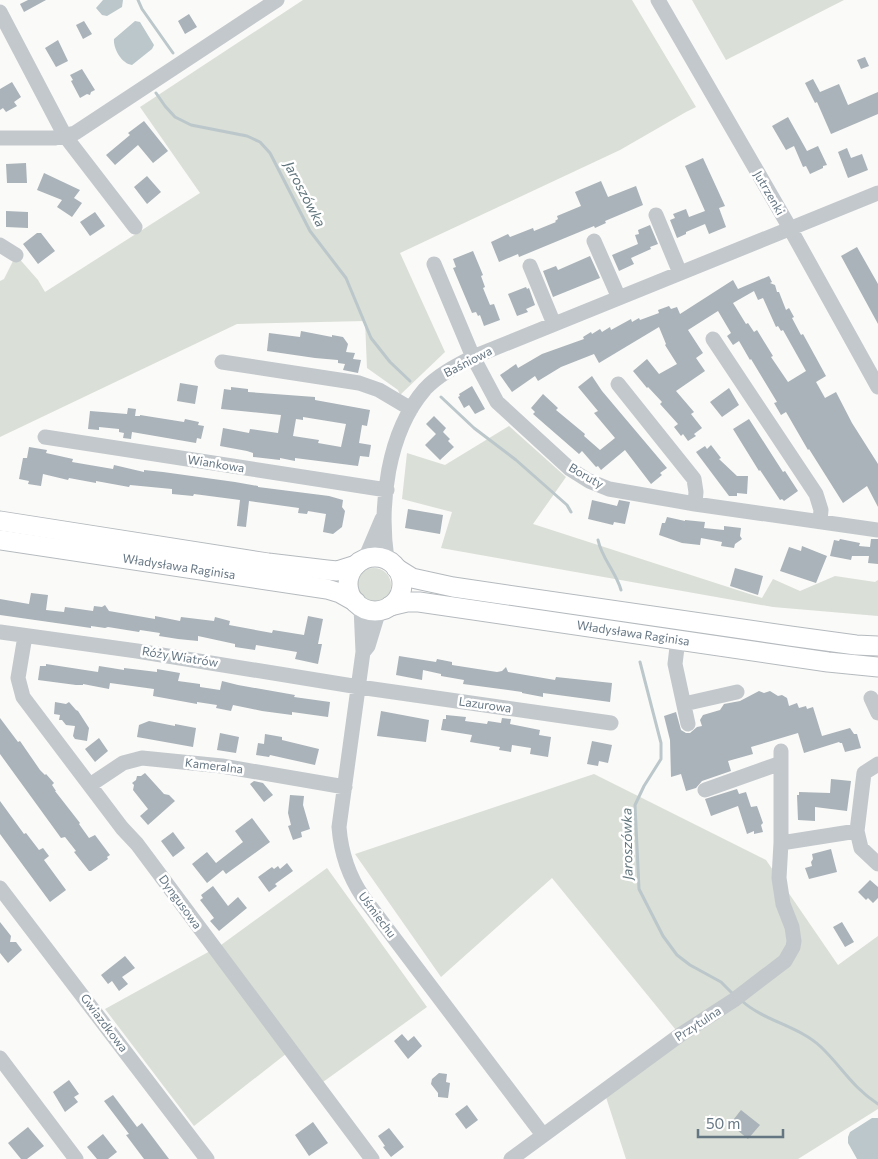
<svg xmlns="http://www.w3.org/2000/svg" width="878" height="1159" viewBox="0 0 878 1159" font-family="Commissioner,sans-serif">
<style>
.green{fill:#dadfd7}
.water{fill:#bbc7cb}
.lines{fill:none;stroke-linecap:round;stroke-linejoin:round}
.stream{stroke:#bbc7cb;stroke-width:3}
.building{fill:#aab3b9;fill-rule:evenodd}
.major-casing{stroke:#b5babe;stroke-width:21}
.minor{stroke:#c3c8cc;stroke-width:15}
.major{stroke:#fff;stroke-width:19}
.labels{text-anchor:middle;stroke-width:5;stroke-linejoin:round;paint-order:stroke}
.street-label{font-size:12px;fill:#657683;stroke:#fff}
.water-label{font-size:14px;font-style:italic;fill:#60757c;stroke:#fff}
</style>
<rect width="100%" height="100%" fill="#fafaf8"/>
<path class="green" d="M303,0H632L696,107L686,112L620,150L400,253L445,352L400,395L398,390L367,368L365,321L237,324L0,437V281L4,279L16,255L38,280L45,292L200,193L140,107Z
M692,0H844L726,60Z
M509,426L566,477L533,524L762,598L773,579L800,591L835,576L875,582L878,580V616L773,607L441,548L452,512L402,499L407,453L445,465Z
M357 585a17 17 0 1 1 34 0a17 17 0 1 1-34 0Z
M594,774L766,860L838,965L878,936V1109L798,1159H626L604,1091L680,1035L552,878L441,977L355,854Z
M327,868L427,1007L323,1082L296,1046L194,1126L105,1009L221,945Z"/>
<path class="water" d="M103,0H123L122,7L107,16L102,15L96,8Z
M135,21L140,22L154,45L152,49L132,65C122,64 113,49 114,39Z
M872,1118H878V1159H857L848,1143V1137L850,1132Z"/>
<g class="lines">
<path class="stream" d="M138,0L142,9L173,53
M156,93L165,106L175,117L191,125L247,136L260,142L270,153L310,231L346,278L371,338L390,362L410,381
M441,397L474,428L516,460L567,505L571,512
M598,540C602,559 616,572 621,590
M640,662L661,743V759L644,786L635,805L639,889L663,936L677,955L690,965L721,982L733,994
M742,1001C764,1021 799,1026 821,1047C842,1067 852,1087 878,1104"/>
</g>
<path class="building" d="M28,0H46L24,12L20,4Z
M189,14L197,27L185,34L178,21Z
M84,21L92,34L83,39L76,25Z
M58,40L68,61L56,67L45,48Z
M865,57L869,66L861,69L857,60Z
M82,69L95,90L91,92L90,95L87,94L80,98L71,81L73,80L70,75Z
M813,79L820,92L839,84L848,105L878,92V114L831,134L817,102L815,103L805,83Z
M12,82L21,97L14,102L17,106L6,112L3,108L0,110V89Z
M788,117L807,151L818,146L827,165L823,166V168L810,174L806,166L803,167L794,146L786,150L772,126Z
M144,121L168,151L153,163L138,145L115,165L106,155L130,135L128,133Z
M847,148L851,158L862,154L868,170L848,178L838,152Z
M703,158L725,206L719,208L726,227L709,234L705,224L686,232V234L677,238L670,220L675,218L673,214L686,209L689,217L705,211L685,166Z
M26,163L27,183H7L6,164Z
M44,173L80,190L74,198L82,203L72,217L57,207L62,200L37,190Z
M147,176L161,192L147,204L134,187Z
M601,181L608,197L636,186L643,205L605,221L606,223L595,228L594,226L519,257L518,254L499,262L491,242L508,234L510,237L533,228L534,231L556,222L555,221L558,219L557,216L581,206L575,192Z
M6,211L28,212V228L6,227Z
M95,212L105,226L90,236L80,222Z
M650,225L658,244L650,247L651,249L631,258L634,264L619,271L612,255L638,244L635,235L639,234L638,230Z
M37,233H41L55,251L38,264L23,244Z
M857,247L878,284V324L841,256Z
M473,251L483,275L481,276L485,287L483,288L490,305L494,304L500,320L484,326L480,315L478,316L476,312L472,313L453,268L456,267L453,259Z
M590,256L600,278L553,297L543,271L556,266L558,270Z
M769,276L772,282L770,283L775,285L777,292H779L786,310L789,308L794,317L792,318L801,335L803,334L826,376L816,382L825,398L836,392L852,423L878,464V507L867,486L843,503L809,449L808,450L786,412L781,415L774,403L777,402L751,359L750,360L739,341L733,345L727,336L731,333L718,311L688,330L703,353L696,358L705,371L676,391L694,412L691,414L702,428L694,434L696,436L688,441L683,434L681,436L674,427L678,424L660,404L662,402L648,387L647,388L633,371L647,359L659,374L677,364L665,345L666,344L659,327L599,363L594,354L561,367L538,381L535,376L512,392L500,375L516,364L518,368L542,354L584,339L583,337L591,332L592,334L600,329L602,332L610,327L611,330L631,319L632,322L639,318L640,320L659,313L658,310L669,306L671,309L677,307L680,314L733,280L738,289ZM754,291L758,300L763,298L776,327L778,326L781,331L783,330L806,371L788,382L771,357L773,356L757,330L754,332L748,323L746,324L733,303Z
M526,287L527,289L529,288L535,305L526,309L528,312L517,316L508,294Z
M301,331L332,337V335L343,337L348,344L346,352L355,353L353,359L361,360L358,373L343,370L345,364L338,363V360L315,358L267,351L269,333L300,337Z
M592,376L602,391L667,468L660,473L662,475L651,484L625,450L601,470L598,466L596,467L582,451L579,454L533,414L535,412L531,408L543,394L558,408L556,410L585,434L584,436L600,450L615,438L594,413L598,411L578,387Z
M180,383L198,386L195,404L177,401Z
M472,386L485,409L475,414L469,405L464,408L458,397L460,396L459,394Z
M231,387L248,389V392L315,397V400L370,410L367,426L362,425L359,443L371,445L369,457L360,456L358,466L295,458V461L280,458V460L253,457V453L247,451L220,446L223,428L249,433L250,429L278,433L281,415L221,409L224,389L231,390ZM303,417L346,424L341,447L318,443L319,440L293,436L296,419L303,420Z
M729,388L739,405L722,417L710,402Z
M128,408L136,409L135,416H140V415L184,422L185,419L199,422L198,425L204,426L201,439L197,438L196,443L132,432L131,439L123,438L124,433L119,432V429L99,427V430L88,429L90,411L127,414Z
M434,416L446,428L443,432L450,439L448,441L454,447L440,460L425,445L436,434L426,424Z
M749,419L783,472L785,471L798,491L784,501L782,499L780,500L760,470L759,471L733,429Z
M711,445L721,458L719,459L737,476H748L747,494L737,493V496H729L696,452L705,446L707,449Z
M29,447L47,450L46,453L73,459L72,462L113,469L114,465L144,472V470L163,472L235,482L258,486V487L329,496L343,500L342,507L345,511L342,527L333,534L323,532L326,514L308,511L307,514L298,513L299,508L249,501L246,527L237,526L240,500L194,494L193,496L172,494V489L130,485L129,487L96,481V483L69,478L68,480L43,474L41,486L28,484L29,481L19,479L23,458H27Z
M592,500L617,506L619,500L630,502L625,524L614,522L613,525L588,519Z
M408,509L443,515L440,534L405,528Z
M667,517L685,521V520L705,522L704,528L724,530V526L741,528L740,536L742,539L735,544L734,548L721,546L722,542L701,538L700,545L682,543L659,535L662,523H665Z
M840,539L860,543L859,546L870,547L871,539H878V564L868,563L869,556H852L851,560L830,556L834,540L839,541Z
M802,546L827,556L816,583L780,571L789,547L801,551Z
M735,568L763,576L758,595L730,586Z
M31,593L48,595L46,610L64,612L65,607L93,611L94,606L102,607L105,605L109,611L155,619V616L180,621L181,617L214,621L215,617L230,621L229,625L272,633L273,630L304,635L308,616L323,619L318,644H322L318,664L295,659L297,652L256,645L255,650L235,647V644L198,636V641L178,639L159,636L160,633L140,630L139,632L108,627L105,628L91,626V628L0,615V599L29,604Z
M399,656L436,662L437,659L452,662V665L497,672L502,671L506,667L508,672L555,680L556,677L612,683L610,702L543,693V697L522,693V692L463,684L464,680L441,676V674L423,670L422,680L396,675Z
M46,664L98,672L99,666L124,670V668L157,672V669L180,673L178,681L200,684V687L220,690L222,681L238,685L295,695L294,697L330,702L328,717L292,712V715L262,711L233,705L231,711L216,708L217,705L197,702V704L153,696L154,689L110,683L109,689L83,684V685H76L38,680L40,666H46Z
M759,691L764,693L770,691L778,696L782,695L787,698L789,706L797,703L799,708L806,706L807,709L813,707L822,736L850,728L854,734H857L861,748L845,752L842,743H840L839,742L804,753L798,733L751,747L753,754L728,761L731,771L702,781L696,788L686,791L681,774L671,777L670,740L664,716L676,712L681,730L686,733H690L697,727L702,726L700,720L703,715L720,710L724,704L740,701Z
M55,702L66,704L69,702L76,710L78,711L89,728L87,741L75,739L73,736L75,726L66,725L62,720H59L60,715L54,714Z
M381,711L429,720L426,742L377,736Z
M446,715L466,717L465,721L487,724L488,721L501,723L502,718L511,719L510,724L540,730L539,735L551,737L548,757L530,754L531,748L512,745L511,752L499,750L500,747L470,742L472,735L441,730L443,719H446Z
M0,718L18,742L20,741L40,770L45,775L46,774L54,783L52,785L56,791H55L80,823L79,824L89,838L95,835L110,855L107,857L108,859L91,871H89L74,852L76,851L65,837L61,838L0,754Z
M149,721L175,726V724L196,728L193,747L137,737L139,725Z
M220,733L239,737L236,753L217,750Z
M265,734L282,737V740L319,749L315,765L270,755L269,757L256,755L258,743L264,744Z
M99,738L108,751L95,762L85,749Z
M592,741L612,745L608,763L599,761L598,766L587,764Z
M145,773L164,794L169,795L175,801L148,825L140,816L148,809L133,790L134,785L132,783L136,780L137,776H141Z
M831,779L851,781L847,811L815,807V821L798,820L797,795H799V792L830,793Z
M254,781L263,783L273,795L264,802L250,784Z
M737,789L739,794L746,792L751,807L757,806L763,823L761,825L763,832L754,834V831L747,834L738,806L711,816L705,799Z
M290,795L304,796L303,805L310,829L301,832L302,837L293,840L288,826L291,825L288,813Z
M0,801L24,834L26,833L39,850L43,848L49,856L44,860L66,890L50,902L0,834Z
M252,818L270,842L226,874L223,870L207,883L192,864L207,852L216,863L243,842L235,831Z
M173,832L185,848L173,857L161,841Z
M831,849L837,872L809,879L805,868L812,866L811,862L813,859L812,854Z
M287,863L293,871L275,884L277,886L269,892L258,877L272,867L274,869L278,866L280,869Z
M870,880L878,887V898L873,903L868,898L866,900L858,892Z
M213,886L228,906L238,897L247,908L219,931L210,921L214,918L200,900L203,898L201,895Z
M0,922L11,936L10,942H16L22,950L8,963L0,953Z
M842,922L854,942L845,947L833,927Z
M125,956L135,968L122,977L128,984L119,991L112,981L108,984L101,975Z
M402,1034L408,1041L414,1036L422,1046L408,1059L394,1041Z
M439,1073L447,1074L446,1082L450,1083L448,1098L438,1097V1093L431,1084L432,1079Z
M69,1080L79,1094L74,1097L78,1102L65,1112L53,1092Z
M113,1095L137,1127L142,1123L169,1159H144L126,1135L129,1134L104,1101Z
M467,1105L478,1120L466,1129L455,1114Z
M741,1110L760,1125L748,1139L730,1124Z
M313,1122L328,1143L309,1156L295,1135Z
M28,1127L44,1146L27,1159H21L8,1143Z
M389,1128L404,1147L391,1157L383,1147L385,1146L378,1136Z
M103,1134L117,1152L108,1159H97L87,1147Z"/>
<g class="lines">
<defs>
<g id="major">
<path d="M0,521L268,563L327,570L337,571L356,565"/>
<path id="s1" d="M0,540L327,589L340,593L356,602"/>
<circle cx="375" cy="584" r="27"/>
<path d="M396,568L412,578L453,587L790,636L856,645L878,646"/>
<path id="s2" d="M390,606L407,602H419L828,662L878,667"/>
</g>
</defs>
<use href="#major" class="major-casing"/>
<path class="minor" d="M658,0L787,223L878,387
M0,12L65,136L135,227
M0,138H55L75,133L277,0
M656,215L680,273
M594,241L619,298
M0,245L16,255
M434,264L473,357L497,402L570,469L589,481L609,489L695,504L878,530
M530,266L554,324
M713,339L816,494L821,510L820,521
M222,362L359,383L379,390L411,409
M618,384L694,479L696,492L695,504
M45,437L387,490
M365,559L382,519
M387,560C379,505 387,433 425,389C438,375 456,366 473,357L878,193
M361,607L363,652L339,827C341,853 348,875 363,897L543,1135
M0,632L137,651L359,687L611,723
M25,636L18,678L23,697L122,828L137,844L372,1159
M678,639L675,664L688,724
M364,651L368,646L379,610
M871,698L878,713
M684,704L737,692
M781,751V843L857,831
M878,764L864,773L857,831L861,848L878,864
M90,785L123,763L142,758L222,766L345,787
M705,790L781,763
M0,888L207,1159
M0,1058L76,1159
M511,1159L680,1035L734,1000L785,961L793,947L794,941L792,927L783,904L779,878L781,843"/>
<use href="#major" class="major"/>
</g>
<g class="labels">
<g class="street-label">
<text transform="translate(769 193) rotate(60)" y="4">Jutrzenki</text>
<text transform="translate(468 362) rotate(-27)" y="4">Baśniowa</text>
<text transform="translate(216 464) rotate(9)" y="4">Wiankowa</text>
<text transform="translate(586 476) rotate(30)" y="4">Boruty</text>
<text dy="4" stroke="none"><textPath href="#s1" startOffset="181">Władysława Raginisa</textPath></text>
<text dy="4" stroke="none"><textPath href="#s2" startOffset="246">Władysława Raginisa</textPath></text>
<text transform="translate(180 657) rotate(9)" y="4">Róży Wiatrów</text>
<text transform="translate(485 705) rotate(8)" y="4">Lazurowa</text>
<text transform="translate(214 766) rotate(7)" y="4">Kameralna</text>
<text transform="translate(180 902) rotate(54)" y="4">Dyngusowa</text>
<text transform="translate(377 915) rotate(53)" y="4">Uśmiechu</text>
<text transform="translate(104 1023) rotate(53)" y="4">Gwiazdkowa</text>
<text transform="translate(698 1024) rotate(-33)" y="4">Przytulna</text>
</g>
<g class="water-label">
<text transform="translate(305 194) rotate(62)" y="5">Jaroszówka</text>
<text transform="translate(627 844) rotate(-91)" y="5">Jaroszówka</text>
</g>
</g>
<path d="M698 1129v8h85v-8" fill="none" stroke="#657683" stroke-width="2.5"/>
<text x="706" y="1129" font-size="15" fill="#657683" stroke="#ffffff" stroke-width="4" paint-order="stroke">50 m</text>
</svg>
